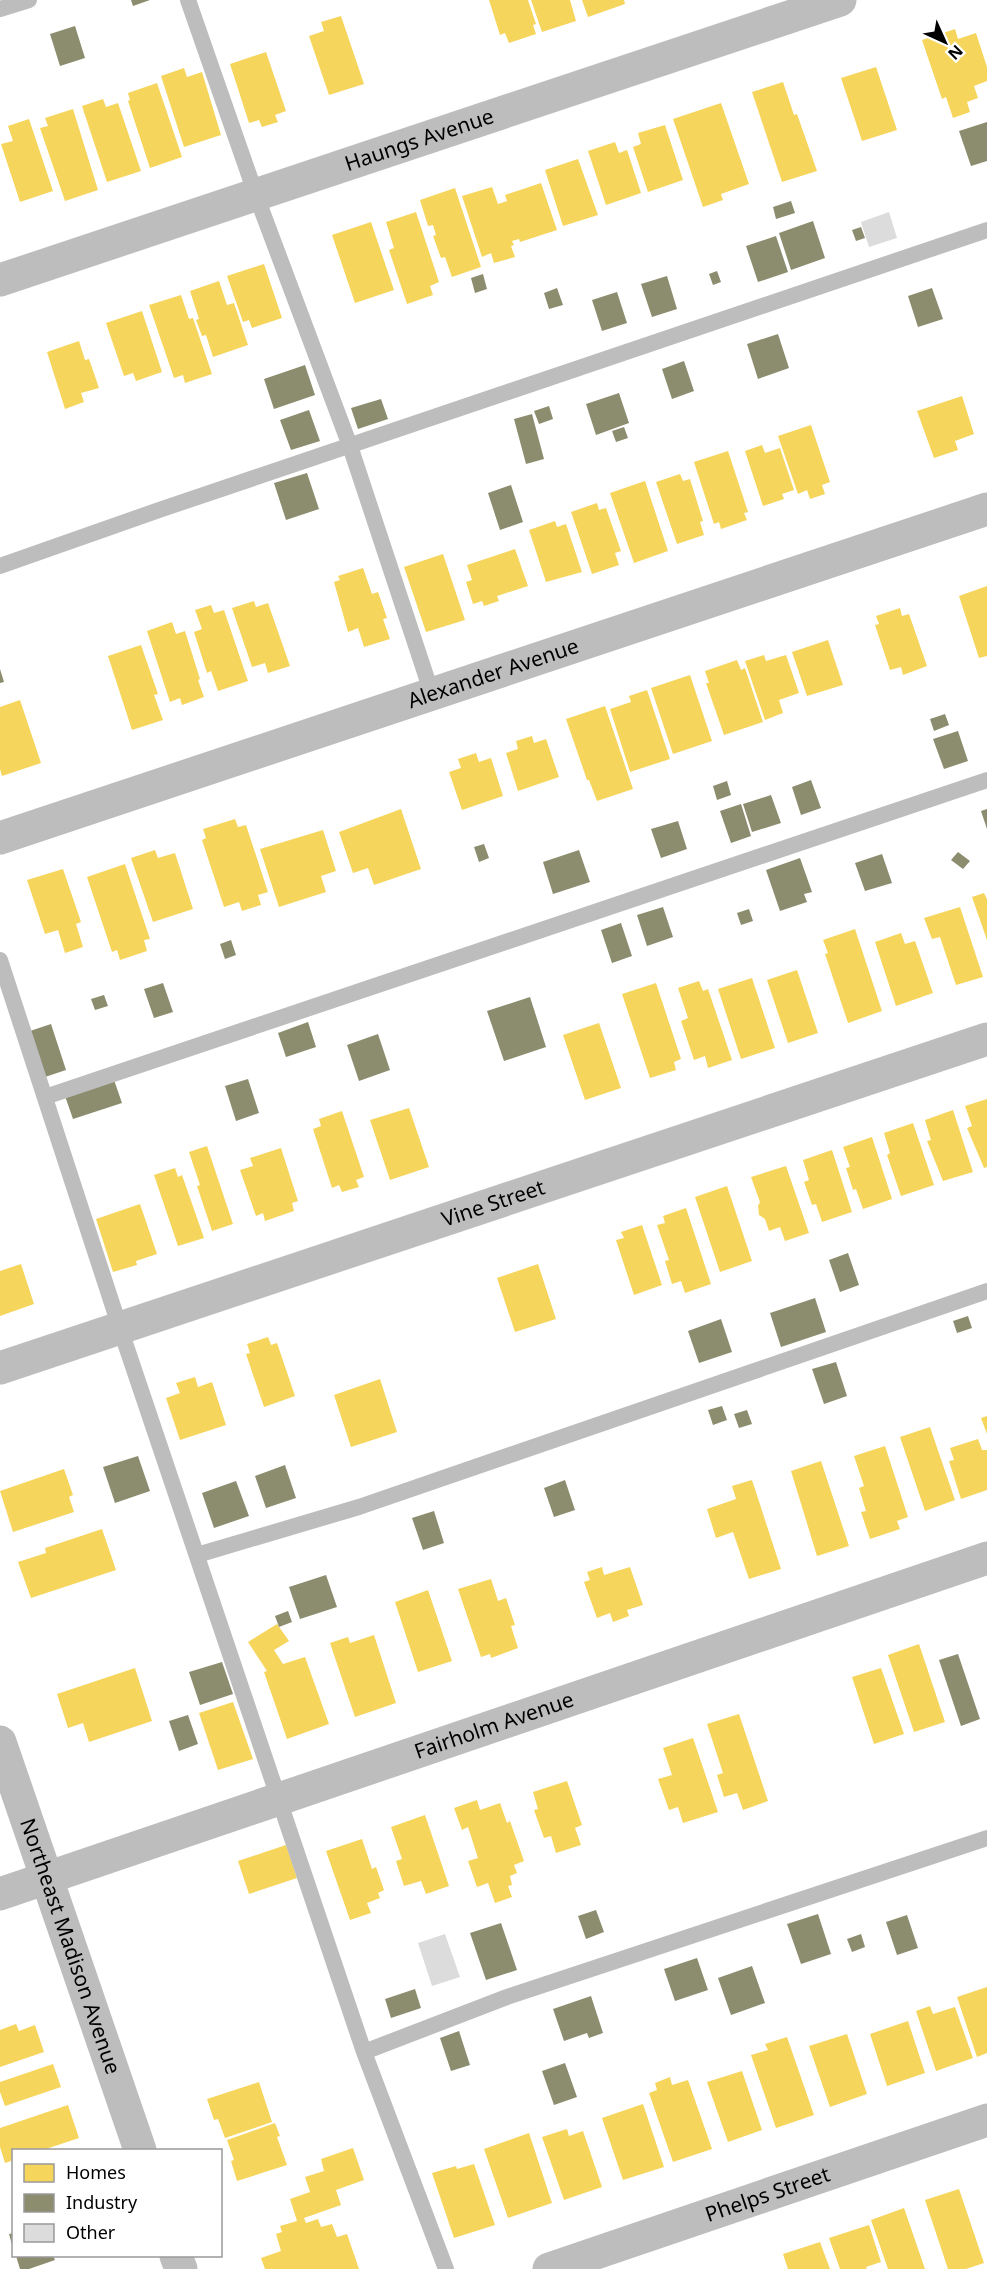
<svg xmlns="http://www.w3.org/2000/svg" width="987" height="2269" viewBox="0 0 987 2269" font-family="'Noto Sans',sans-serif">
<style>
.homes{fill:#f6d55c}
.industry{fill:#8c8c6e}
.building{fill:#dcdcdc}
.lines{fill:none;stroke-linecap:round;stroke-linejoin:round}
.service{stroke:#bdbdbd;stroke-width:16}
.minor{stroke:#bdbdbd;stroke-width:33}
.labels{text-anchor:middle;stroke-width:6;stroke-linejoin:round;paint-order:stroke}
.street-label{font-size:21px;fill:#000;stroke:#fff}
</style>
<rect width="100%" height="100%" fill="#fff"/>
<path class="homes" d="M489,0H528L536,24L533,25L536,34L509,43L505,33L500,35Z
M531,0H570L576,21L542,32Z
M582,0H624L625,4L588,17Z
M341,16L364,84L329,95L309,36L324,31L321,22Z
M955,29L958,39L976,33L987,67V81L974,86L978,98L967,102L970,112L953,118L946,97L942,99L922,40Z
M266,52L286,111L275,115L278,122L262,127L259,120L249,123L230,64Z
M876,67L897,130L862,141L841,78Z
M184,68L187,77L202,72L221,135L184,147L161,76Z
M783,82L794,115L797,114L817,171L782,182L752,92Z
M157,83L182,157L150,168L128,101L130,100L128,93Z
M103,99L106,107L118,103L141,171L107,182L82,106Z
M721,103L749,184L721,194L723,200L703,207L673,119Z
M73,109L98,190L65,201L40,128L48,126L45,118Z
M29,119L53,191L20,202L1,144L13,141L8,126Z
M665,125L683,180L648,192L633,147L641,144L638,133Z
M615,142L619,153L627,150L641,193L606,205L588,151Z
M578,159L598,215L563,226L545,170Z
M541,183L557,230L520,242L519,239L512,241L514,245L511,246L515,257L494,263L491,253L482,257L462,196L492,187L498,204L507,201L505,195Z
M455,188L481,267L452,277L445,257L441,258L433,236L436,235L433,225L428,226L420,200Z
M416,212L439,282L430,286L433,295L407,304L389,250L394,248L386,222Z
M371,222L394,290L355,303L332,235Z
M264,264L282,318L252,328L249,320L243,322L227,276Z
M219,281L227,305L234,303L248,345L213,357L206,335L202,336L196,320L199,319L190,291Z
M181,295L189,319L193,318L212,374L185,383L183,375L174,378L149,305Z
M142,311L162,372L136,381L133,373L124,376L106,323Z
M79,341L85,360L89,359L99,388L81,393L84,402L65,409L47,352Z
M962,396L974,434L955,441L958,450L934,458L917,411Z
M811,425L830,482L822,485L825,494L810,499L807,490L798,494L778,436Z
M762,445L765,453L780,448L794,490L782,494L784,499L763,506L745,451Z
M728,451L748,512L744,513L747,520L721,529L719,522L714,524L694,462Z
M680,474L683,481L690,479L703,521L700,522L704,535L677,544L656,482Z
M645,481L668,551L634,563L610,493Z
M597,503L599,510L606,508L621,551L615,553L619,565L592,574L571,512Z
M555,521L557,527L566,524L582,572L546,582L529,530Z
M515,549L528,586L497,596L499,601L484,606L482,601L473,604L466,582L472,580L467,565Z
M443,554L465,620L426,632L404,567Z
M363,568L372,594L378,592L387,618L383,619L390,639L364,647L358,628L348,632L334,582L340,580L338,576Z
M987,586V656L979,658L959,596Z
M254,601L256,607L268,603L290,666L268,673L265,663L252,667L232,608Z
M211,605L214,613L224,610L248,681L218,691L211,671L207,673L194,632L202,629L195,610Z
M900,608L902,616L909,614L927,666L903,675L901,667L890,670L875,625L879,624L876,616Z
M172,622L176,634L185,631L200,679L198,680L204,697L182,705L180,698L170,702L147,631Z
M828,640L843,685L807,696L792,652Z
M141,645L158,694L154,695L163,720L132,730L108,656Z
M764,655L766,661L786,655L799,693L779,700L783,713L765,720L745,661Z
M737,660L741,670L745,668L763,722L724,735L706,683H709L705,671Z
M690,675L712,741L673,754L651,688Z
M647,690L670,759L630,772L610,709L631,702L629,696Z
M20,700L41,763L2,776L0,769V707Z
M605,706L633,789L597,801L589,780H587L566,719Z
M532,736L534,743L546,739L559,777L518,791L506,753L518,749L516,741Z
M476,753L479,762L491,758L503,796L462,810L449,772L461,768L458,759Z
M401,809L421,869L374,885L368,868L353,873L339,832Z
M235,819L238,827L246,825L268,892L258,895L261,905L242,911L239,902L224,907L202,840L206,838L203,829Z
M323,830L336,871L321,876L326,892L279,907L260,849Z
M155,850L158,858L175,853L193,909L153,922L131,858Z
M125,864L150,939L144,940L147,951L120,960L117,950L112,952L87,877Z
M63,869L81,922L76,924L83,947L65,953L58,930L45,934L27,880Z
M984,893L987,899V940L972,897Z
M960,907L983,977L956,985L940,937L932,939L924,918Z
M855,929L882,1011L848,1023L825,954L828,953L823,940Z
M901,933L905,944L915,941L933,993L896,1006L875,942Z
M797,970L818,1033L788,1043L767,980Z
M752,978L775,1048L741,1059L718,989Z
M699,981L703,991L708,989L732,1060L708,1068L705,1056L694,1060L681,1021L688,1018L678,988Z
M656,983L681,1059L674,1062L676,1070L650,1078L622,994Z
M599,1023L621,1088L585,1100L563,1035Z
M987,1099V1167L984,1168L967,1128L972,1126L965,1106Z
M409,1108L429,1167L390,1180L370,1120Z
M953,1110L973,1172L943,1181L927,1141L931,1140L925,1120Z
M342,1111L364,1177L356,1180L359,1187L342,1192L339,1185L332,1188L313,1129L321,1126L319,1119Z
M913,1123L934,1185L901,1196L887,1155L890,1153L884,1133Z
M872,1137L892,1199L863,1209L856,1189L853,1190L846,1168L850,1167L843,1147Z
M207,1146L233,1224L212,1231L197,1186L200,1185L189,1152Z
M281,1148L298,1201L292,1203L294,1211L265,1221L263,1213L256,1216L240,1170L253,1166L250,1158Z
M832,1150L852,1212L822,1222L816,1204L812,1205L804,1182L809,1180L803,1160Z
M786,1166L809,1233L785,1241L780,1227L769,1231L765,1219L759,1215L758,1206L760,1202L751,1177Z
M175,1168L178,1177L182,1175L204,1238L178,1246L154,1175Z
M727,1186L752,1261L720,1272L695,1197Z
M140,1204L157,1254L136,1261L137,1265L113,1272L96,1219Z
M686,1208L711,1284L685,1293L681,1281L672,1284L665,1261L669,1260L657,1225L665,1223L663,1216Z
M642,1225L662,1285L634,1295L616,1240L624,1238L621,1232Z
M21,1264L34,1304L0,1316V1271Z
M538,1264L556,1319L515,1332L497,1278Z
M268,1337L271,1345L277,1343L295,1396L264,1407L246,1354L250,1353L247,1344Z
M195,1377L198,1387L212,1382L226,1425L180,1440L166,1398L180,1393L176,1383Z
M380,1379L397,1432L351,1447L334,1395Z
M987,1416V1434L981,1418Z
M930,1427L955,1500L925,1511L900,1437Z
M978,1439L982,1450H987V1490L961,1499L949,1461L954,1460L950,1448Z
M885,1446L908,1517L897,1521L900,1529L870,1539L861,1512L866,1511L859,1488L864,1486L854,1456Z
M821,1461L849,1546L817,1556L791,1471Z
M64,1469L73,1495L69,1497L74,1512L13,1532L0,1491Z
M752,1480L781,1569L749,1579L733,1532L716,1538L707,1509L736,1499L732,1486Z
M102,1529L116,1570L31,1598L18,1562L46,1553L45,1548Z
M602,1567L604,1575L630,1567L643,1605L627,1610L629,1616L613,1622L610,1613L597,1618L584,1582L590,1580L587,1572Z
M491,1579L498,1601L506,1598L515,1625L511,1626L518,1648L491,1658L490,1654L481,1657L458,1589Z
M428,1590L452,1661L418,1672L395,1602Z
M277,1624L289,1641L274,1650L283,1664L305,1657L329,1724L287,1739L264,1672L267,1671L248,1642Z
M374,1635L396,1703L355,1717L330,1643L348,1637L350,1643Z
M919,1644L945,1722L914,1732L888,1655Z
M135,1668L152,1721L89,1742L83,1723L68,1728L57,1694Z
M881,1668L904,1734L874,1744L852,1677Z
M233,1702L253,1759L218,1770L199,1713Z
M739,1714L768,1801L743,1810L737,1793L724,1797L717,1775L723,1773L707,1724Z
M693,1738L718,1812L683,1823L678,1807L669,1810L658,1779L672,1775L663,1748Z
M567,1781L582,1825L575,1828L581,1845L556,1853L551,1836L544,1838L534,1810L538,1809L533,1792Z
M477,1800L480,1810L500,1803L507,1823L510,1821L524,1861L514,1865L517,1873L510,1876L512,1885L508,1886L512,1897L495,1903L488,1883L477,1887L468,1861L478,1858L468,1827L462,1830L454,1808Z
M425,1815L449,1886L426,1894L421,1881L404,1886L396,1861L402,1859L391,1827Z
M362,1839L372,1869L376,1867L384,1890L378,1893L380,1898L367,1903L371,1913L350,1920L326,1851Z
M286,1845L297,1878L249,1894L238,1861Z
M987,1987V2053L977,2057L957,1997Z
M930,2006L933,2014L955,2007L973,2058L936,2071L916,2011Z
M908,2021L925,2073L887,2086L870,2034Z
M16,2024L19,2031L35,2025L44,2052L0,2067V2030Z
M847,2034L867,2094L830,2107L809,2046Z
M787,2037L814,2115L776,2128L751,2055L768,2050L765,2044Z
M53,2064L61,2087L5,2106L0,2092V2082Z
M742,2071L762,2130L728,2142L707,2082Z
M670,2077L672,2085L688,2080L712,2149L673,2162L649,2093L657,2090L655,2083Z
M259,2082L272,2122L225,2138L218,2119L214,2120L207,2099Z
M643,2104L664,2167L623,2180L602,2118Z
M68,2105L79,2138L43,2150H14V2160L5,2163L0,2147V2128Z
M275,2123L280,2136L277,2137L287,2165L237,2181L231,2161L234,2160L227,2140Z
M567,2129L569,2136L583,2131L602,2187L564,2200L542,2137Z
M529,2133L552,2203L508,2218L484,2149Z
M353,2148L364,2180L336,2190L341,2205L304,2218L306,2223L318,2219L321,2227L332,2224L337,2237L347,2234L359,2269H265L261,2258L281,2251L276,2234L282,2232L280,2226L297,2221L290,2199L310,2192L305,2177L324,2171L321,2159Z
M474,2164L495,2225L454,2238L432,2173L456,2166L457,2169Z
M959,2189L984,2263L966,2269H948L925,2200Z
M904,2208L925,2269H888L871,2220Z
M869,2225L881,2262L866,2267L867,2269H840L829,2238Z
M820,2242L830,2269H788L783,2254Z"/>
<path class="industry" d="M131,0H150L133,6Z
M75,26L85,58L60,66L50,34Z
M987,122V161L971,166L959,131Z
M791,201L795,213L776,219L773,207Z
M813,221L825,258L791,270L779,233Z
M861,227L865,238L856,241L852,230Z
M776,236L788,272L758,282L746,246Z
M717,271L721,282L713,285L709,274Z
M483,274L487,289L475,293L471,278Z
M667,276L677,309L652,317L641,284Z
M557,288L563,305L549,309L544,293Z
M932,288L943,319L918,327L908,296Z
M617,292L627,323L602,331L592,300Z
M778,334L789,368L758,379L747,344Z
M684,361L694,391L672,399L662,369Z
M305,365L315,395L274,409L264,379Z
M619,393L629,423L596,435L586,404Z
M381,399L388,419L358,429L351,408Z
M549,406L553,419L539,424L534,411Z
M309,410L320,441L291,450L280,420Z
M532,414L544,459L526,464L514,419Z
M624,427L628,438L616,442L612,431Z
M307,473L319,509L286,520L274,483Z
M511,485L523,522L500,530L488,493Z
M0,669L4,682L0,683Z
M945,714L949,725L934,731L930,719Z
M958,731L968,761L944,769L933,739Z
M811,780L821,808L801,815L792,787Z
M727,781L731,795L717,800L713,786Z
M771,795L781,823L752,832L743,804Z
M741,804L751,836L731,843L720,811Z
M987,809V829L981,811Z
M678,821L687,849L661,858L651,829Z
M484,844L489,858L479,862L474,847Z
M579,850L590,882L553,894L543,862Z
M958,852L970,861L963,869L951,860Z
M882,854L892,883L865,891L855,863Z
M800,858L812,892L804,894L807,902L780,911L766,870Z
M663,907L673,937L647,946L637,915Z
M749,909L753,921L741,925L737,913Z
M621,923L632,956L612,963L601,930Z
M231,940L236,955L225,959L220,944Z
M163,983L173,1012L154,1018L144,989Z
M104,995L108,1006L95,1010L91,999Z
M530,997L546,1047L504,1061L487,1011Z
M308,1022L316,1047L286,1057L278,1033Z
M51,1024L66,1070L42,1078L27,1032Z
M378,1034L390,1070L359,1081L347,1045Z
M248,1079L259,1113L236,1121L225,1086Z
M114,1080L122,1103L73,1119L65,1096Z
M848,1253L859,1285L840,1292L829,1260Z
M815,1298L826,1332L781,1347L770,1313Z
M968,1316L972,1328L957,1333L953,1321Z
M721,1319L732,1352L699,1363L688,1331Z
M836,1362L847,1396L824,1404L812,1369Z
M722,1406L727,1420L713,1425L708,1410Z
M747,1410L752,1424L739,1428L734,1414Z
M138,1456L150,1491L115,1503L103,1467Z
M285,1465L296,1498L266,1508L255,1476Z
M565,1480L575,1510L554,1517L544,1488Z
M236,1481L249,1516L214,1528L202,1493Z
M434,1511L444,1543L423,1550L412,1518Z
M326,1575L337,1607L300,1619L289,1587Z
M288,1611L292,1622L279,1627L275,1616Z
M958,1654L980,1719L961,1726L939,1660Z
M222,1662L233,1694L200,1705L189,1672Z
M188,1715L198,1744L179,1751L169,1721Z
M596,1910L604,1932L586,1939L578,1916Z
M818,1914L831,1954L801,1964L787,1924Z
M907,1915L918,1948L897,1955L886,1922Z
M501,1923L517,1970L486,1980L470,1933Z
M861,1934L865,1947L852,1952L847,1939Z
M697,1958L708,1990L675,2001L664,1969Z
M752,1966L765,2003L731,2015L718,1978Z
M415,1989L421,2008L391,2018L385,1999Z
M591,1996L603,2033L589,2038L587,2033L564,2041L553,2009Z
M459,2031L470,2065L451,2071L440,2038Z
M565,2063L577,2097L554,2105L542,2071Z
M14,2233V2248H13L9,2234Z
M16,2256H53L55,2260L29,2269H20Z"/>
<path class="building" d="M889,212L897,238L869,247L861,222Z
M445,1934L460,1977L432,1986L418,1943Z"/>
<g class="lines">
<path class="service" d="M188,0L256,195L350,446L432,694
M0,9L29,0
M0,566L162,509L987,230
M0,960L120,1328L364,2052L446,2269
M45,1097L987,780
M197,1555L359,1507L987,1291
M364,2052L507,1997L987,1838"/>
<g class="minor">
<path id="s1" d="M0,280L840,0"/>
<path id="s2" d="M0,838L987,509"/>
<path id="s3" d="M0,1368L987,1039"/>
<path id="s4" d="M0,1742L140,2150"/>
<path id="s5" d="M0,1894L987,1558"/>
<path d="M176,2256L181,2269"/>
<path id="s6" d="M549,2269L987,2120"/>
</g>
</g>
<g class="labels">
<g class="street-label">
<text dy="7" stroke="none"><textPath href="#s1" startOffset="442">Haungs Avenue</textPath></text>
<text dy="7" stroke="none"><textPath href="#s2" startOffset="520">Alexander Avenue</textPath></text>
<text dy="7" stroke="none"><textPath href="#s3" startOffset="520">Vine Street</textPath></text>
<text dy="7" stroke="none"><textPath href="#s5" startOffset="522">Fairholm Avenue</textPath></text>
<text dy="7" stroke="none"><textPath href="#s4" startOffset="216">Northeast Madison Avenue</textPath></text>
<text dy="7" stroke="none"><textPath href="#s6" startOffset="231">Phelps Street</textPath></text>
</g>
</g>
<rect x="12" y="2149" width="210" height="108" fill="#ffffff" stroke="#999999" stroke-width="1.5"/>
<rect x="24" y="2164" width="30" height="18" fill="#f6d55c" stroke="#999999" stroke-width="1.5"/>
<text x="66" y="2179" font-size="18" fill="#000000">Homes</text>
<rect x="24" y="2194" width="30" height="18" fill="#8c8c6e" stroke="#999999" stroke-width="1.5"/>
<text x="66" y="2209" font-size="18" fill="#000000">Industry</text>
<rect x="24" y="2224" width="30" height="18" fill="#dcdcdc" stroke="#999999" stroke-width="1.5"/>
<text x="66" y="2239" font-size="18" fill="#000000">Other</text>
<g transform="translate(945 42) rotate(135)" stroke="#ffffff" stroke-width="4.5" paint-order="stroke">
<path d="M0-4.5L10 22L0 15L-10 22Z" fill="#000000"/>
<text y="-9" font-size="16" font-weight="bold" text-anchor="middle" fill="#000000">N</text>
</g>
</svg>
